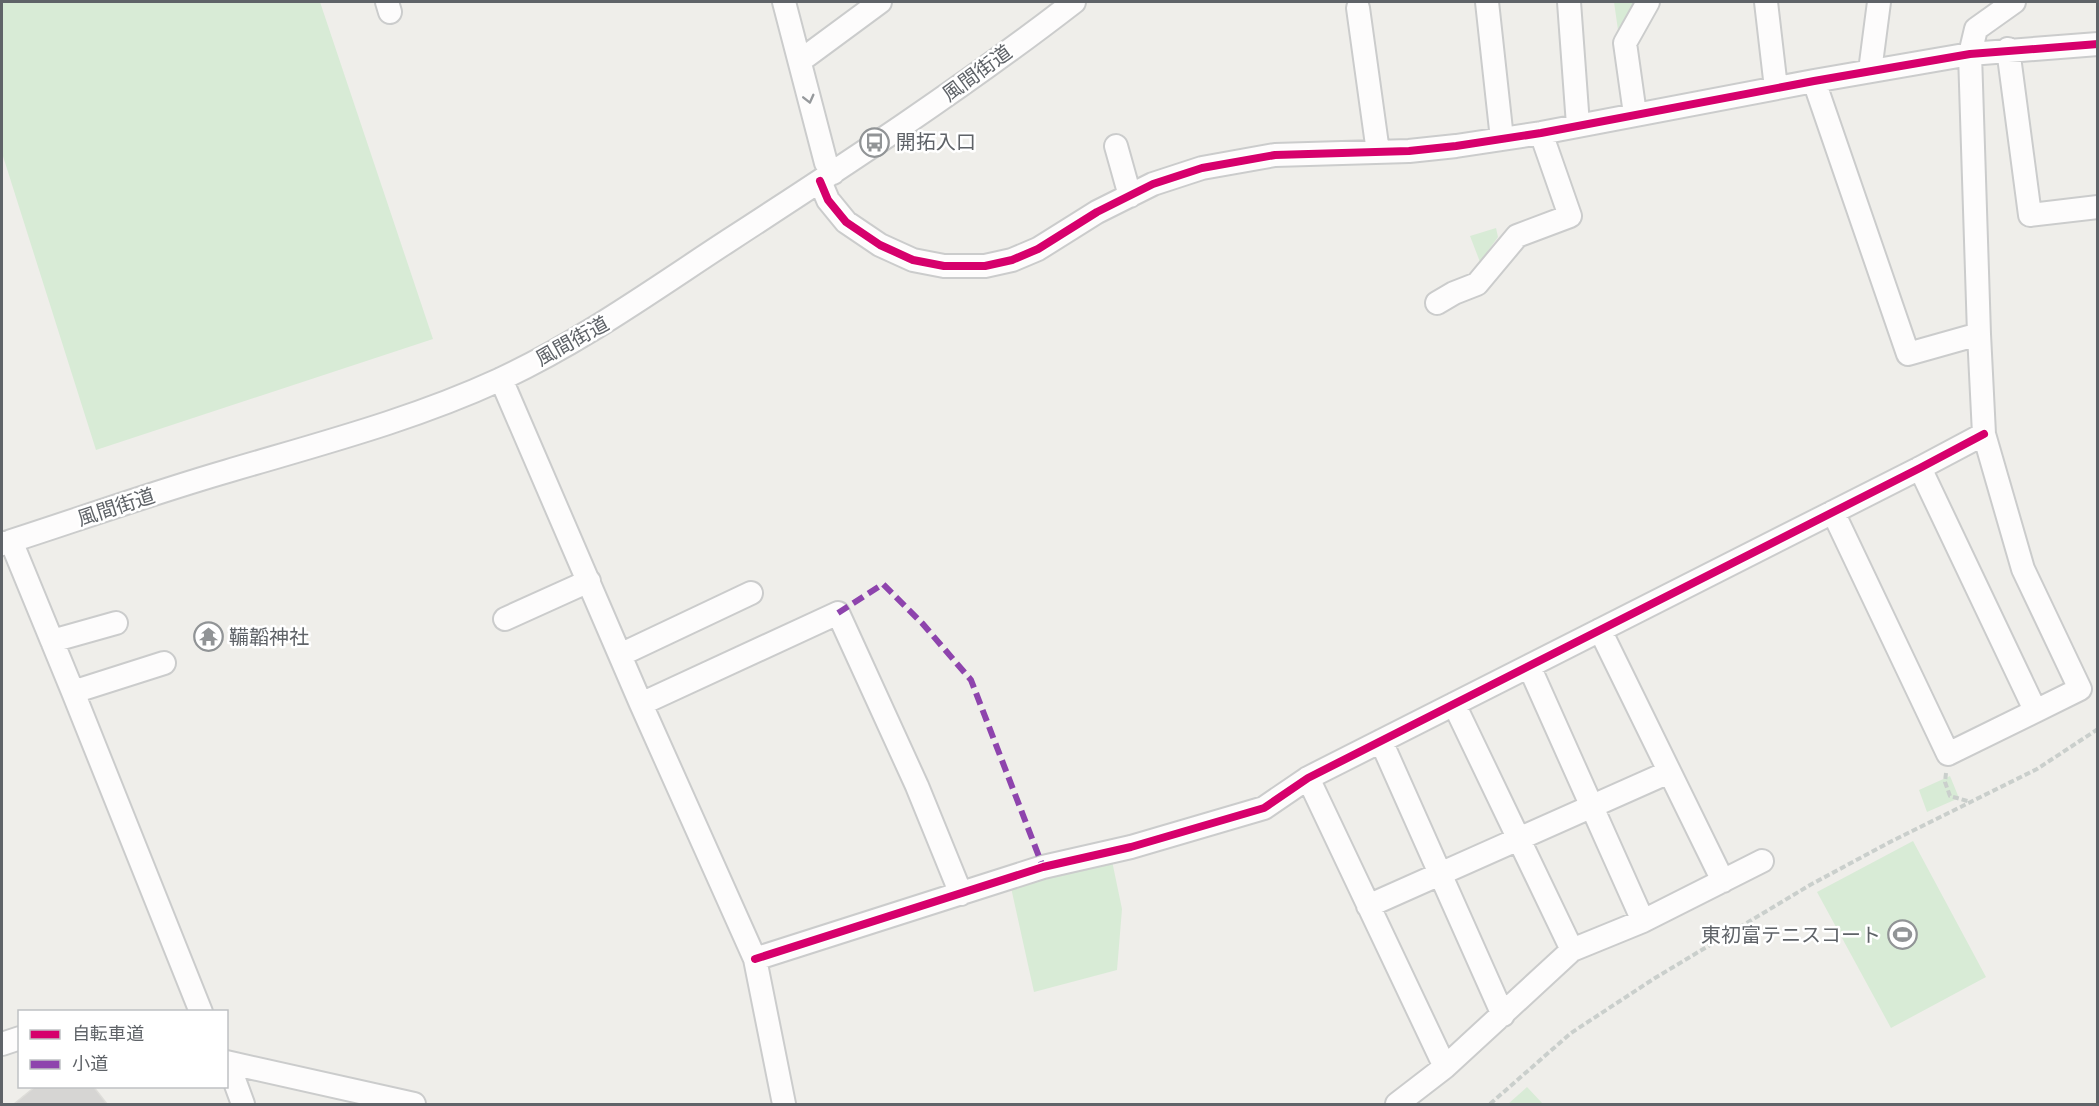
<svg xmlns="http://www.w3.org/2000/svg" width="2099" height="1106" viewBox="0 0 2099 1106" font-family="'DM Sans','Noto Sans JP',sans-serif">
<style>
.green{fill:#d8ebd6}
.building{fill:#d6d5d3;stroke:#deddd9;stroke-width:1.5}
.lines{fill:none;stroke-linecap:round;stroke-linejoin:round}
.minor-casing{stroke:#cbcccc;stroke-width:26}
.path{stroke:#cacfcc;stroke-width:4;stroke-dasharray:6 3;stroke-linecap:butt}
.minor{stroke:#fdfcfc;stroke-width:22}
.quiet{stroke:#8e44ad;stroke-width:6;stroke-dasharray:12 6;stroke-linecap:butt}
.cycleway-casing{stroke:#fff;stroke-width:11}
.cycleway{stroke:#d6006c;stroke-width:8}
.oneway{stroke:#96999c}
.labels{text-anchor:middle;stroke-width:5;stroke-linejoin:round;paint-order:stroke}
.street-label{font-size:20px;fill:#5f6368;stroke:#fff}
.poi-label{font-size:20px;fill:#5f6368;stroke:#fff;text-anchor:start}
</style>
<rect width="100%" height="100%" fill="#efeeea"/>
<path class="green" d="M2,2H320L433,339L96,450L2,153Z
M1614,2H1639L1622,30H1618Z
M1496,228L1498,237L1480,262L1470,236Z
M1950,776L1959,798L1927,812L1919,790Z
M1913,841L1986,977L1891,1028L1817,892Z
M1111,856L1122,909L1117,970L1034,992L1010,883Z
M1527,1087L1543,1104H1508Z"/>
<path class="building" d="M36,1086H93L107,1104H14Z"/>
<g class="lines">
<defs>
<path id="minor" d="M387,2L390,12
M784,2L826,163L833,173
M1487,2L1502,139
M1569,2L1578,125
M1766,2L1776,88
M1358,8L1378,152
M2008,49L2030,215L2098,207
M800,61L880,2
M1870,71L1879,2
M1814,81L1908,354L1979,334
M1635,114L1625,43L1648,2
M1116,146L1130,196
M820,181L828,200L846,222L880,245L913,260L944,266H985L1012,260L1038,249L1097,212L1153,184L1202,168L1275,155L1409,151L1456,146L1541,133L1814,81L1970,54L2098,44
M1437,303L1454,293L1477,284L1517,236L1570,216L1541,133
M501,379L641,704L755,959L784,1104
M1920,468L2035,710
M1833,512L1948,754L2080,689L2023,569L1984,434L1979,334L1970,54L1976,29L2014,2
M11,541L73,692L201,1012
M2,544C77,520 152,493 228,471C319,444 412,420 499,380C581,342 653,290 728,241C845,165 963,88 1074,2
M505,619L589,581
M1600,630L1723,881
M52,641L116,623
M620,655L751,593
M1529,666L1643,921
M73,692L164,663
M641,704L838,613L917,786L961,894
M1454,704L1572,950
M1381,741L1503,1015
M1308,778L1445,1067
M1368,906L1669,772
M755,959L1043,867L1131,847L1264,808L1308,778L1920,468L1984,434
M2,1044L20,1038
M226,1062L414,1104
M228,1063L243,1104
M1397,1104L1445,1067L1572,950L1643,921L1762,861"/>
</defs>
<use href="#minor" class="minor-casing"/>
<path class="path" d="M1946,773L1945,782L1950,796L1971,802
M1490,1104L1571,1033L1655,978L1810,885L1892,841L2037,769L2098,729"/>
<use href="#minor" class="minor"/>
<path class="quiet" d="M838,613L883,584L922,623L971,680L1043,867"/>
<defs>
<path id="cycleway" d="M820,181L828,200L846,222L880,245L913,260L944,266H985L1012,260L1038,249L1097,212L1153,184L1202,168L1275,155L1409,151L1456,146L1541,133L1814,81L1970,54L2098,44
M755,959L1043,867L1131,847L1264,808L1308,778L1920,468L1984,434"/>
</defs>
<use href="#cycleway" class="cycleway-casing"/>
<use href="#cycleway" class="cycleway"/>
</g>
<defs><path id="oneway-chevron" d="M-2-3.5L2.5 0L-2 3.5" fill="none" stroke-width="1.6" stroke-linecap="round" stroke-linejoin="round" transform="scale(1.5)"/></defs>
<use class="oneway" href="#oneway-chevron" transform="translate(809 99) rotate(76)"/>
<defs>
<symbol id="bus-ring" viewBox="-11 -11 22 22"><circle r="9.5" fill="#fff" stroke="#919496" stroke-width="1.5"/><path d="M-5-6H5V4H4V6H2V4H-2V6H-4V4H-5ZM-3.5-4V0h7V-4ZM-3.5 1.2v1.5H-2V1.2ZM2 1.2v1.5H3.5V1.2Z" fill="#919496"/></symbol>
<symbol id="temple-ring" viewBox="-11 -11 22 22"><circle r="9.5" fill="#fff" stroke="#919496" stroke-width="1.5"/><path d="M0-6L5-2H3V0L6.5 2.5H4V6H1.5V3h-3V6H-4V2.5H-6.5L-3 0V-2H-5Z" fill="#919496"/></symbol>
<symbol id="stadium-ring" viewBox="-11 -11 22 22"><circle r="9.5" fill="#fff" stroke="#919496" stroke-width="1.5"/><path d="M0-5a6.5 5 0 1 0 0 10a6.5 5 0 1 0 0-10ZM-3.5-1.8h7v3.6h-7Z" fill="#919496"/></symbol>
</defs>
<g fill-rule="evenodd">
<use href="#bus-ring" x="858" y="126" width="33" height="33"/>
<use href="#temple-ring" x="192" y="620" width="33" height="33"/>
<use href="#stadium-ring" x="1886" y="918" width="33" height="33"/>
</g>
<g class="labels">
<g class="street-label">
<text transform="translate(977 73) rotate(-36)" y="7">風間街道</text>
<text transform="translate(572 341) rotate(-29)" y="7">風間街道</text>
<text transform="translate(116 507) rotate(-18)" y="7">風間街道</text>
</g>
<g class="poi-label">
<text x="896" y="149">開拓入口</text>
<text x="229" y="644">鞴韜神社</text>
<text x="1881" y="942" text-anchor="end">東初富テニスコート</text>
</g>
</g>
<rect width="2099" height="1106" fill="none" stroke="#5f6368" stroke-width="6"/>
<rect x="18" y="1010" width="210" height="78" fill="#ffffff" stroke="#bfc1c3" stroke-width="1.5"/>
<rect x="30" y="1030" width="30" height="9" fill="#d6006c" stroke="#bfc1c3" stroke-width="1.5"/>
<text x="72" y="1040" font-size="18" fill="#5f6368">自転車道</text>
<rect x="30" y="1060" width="30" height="9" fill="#8e44ad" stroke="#bfc1c3" stroke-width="1.5"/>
<text x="72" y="1070" font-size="18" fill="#5f6368">小道</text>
</svg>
